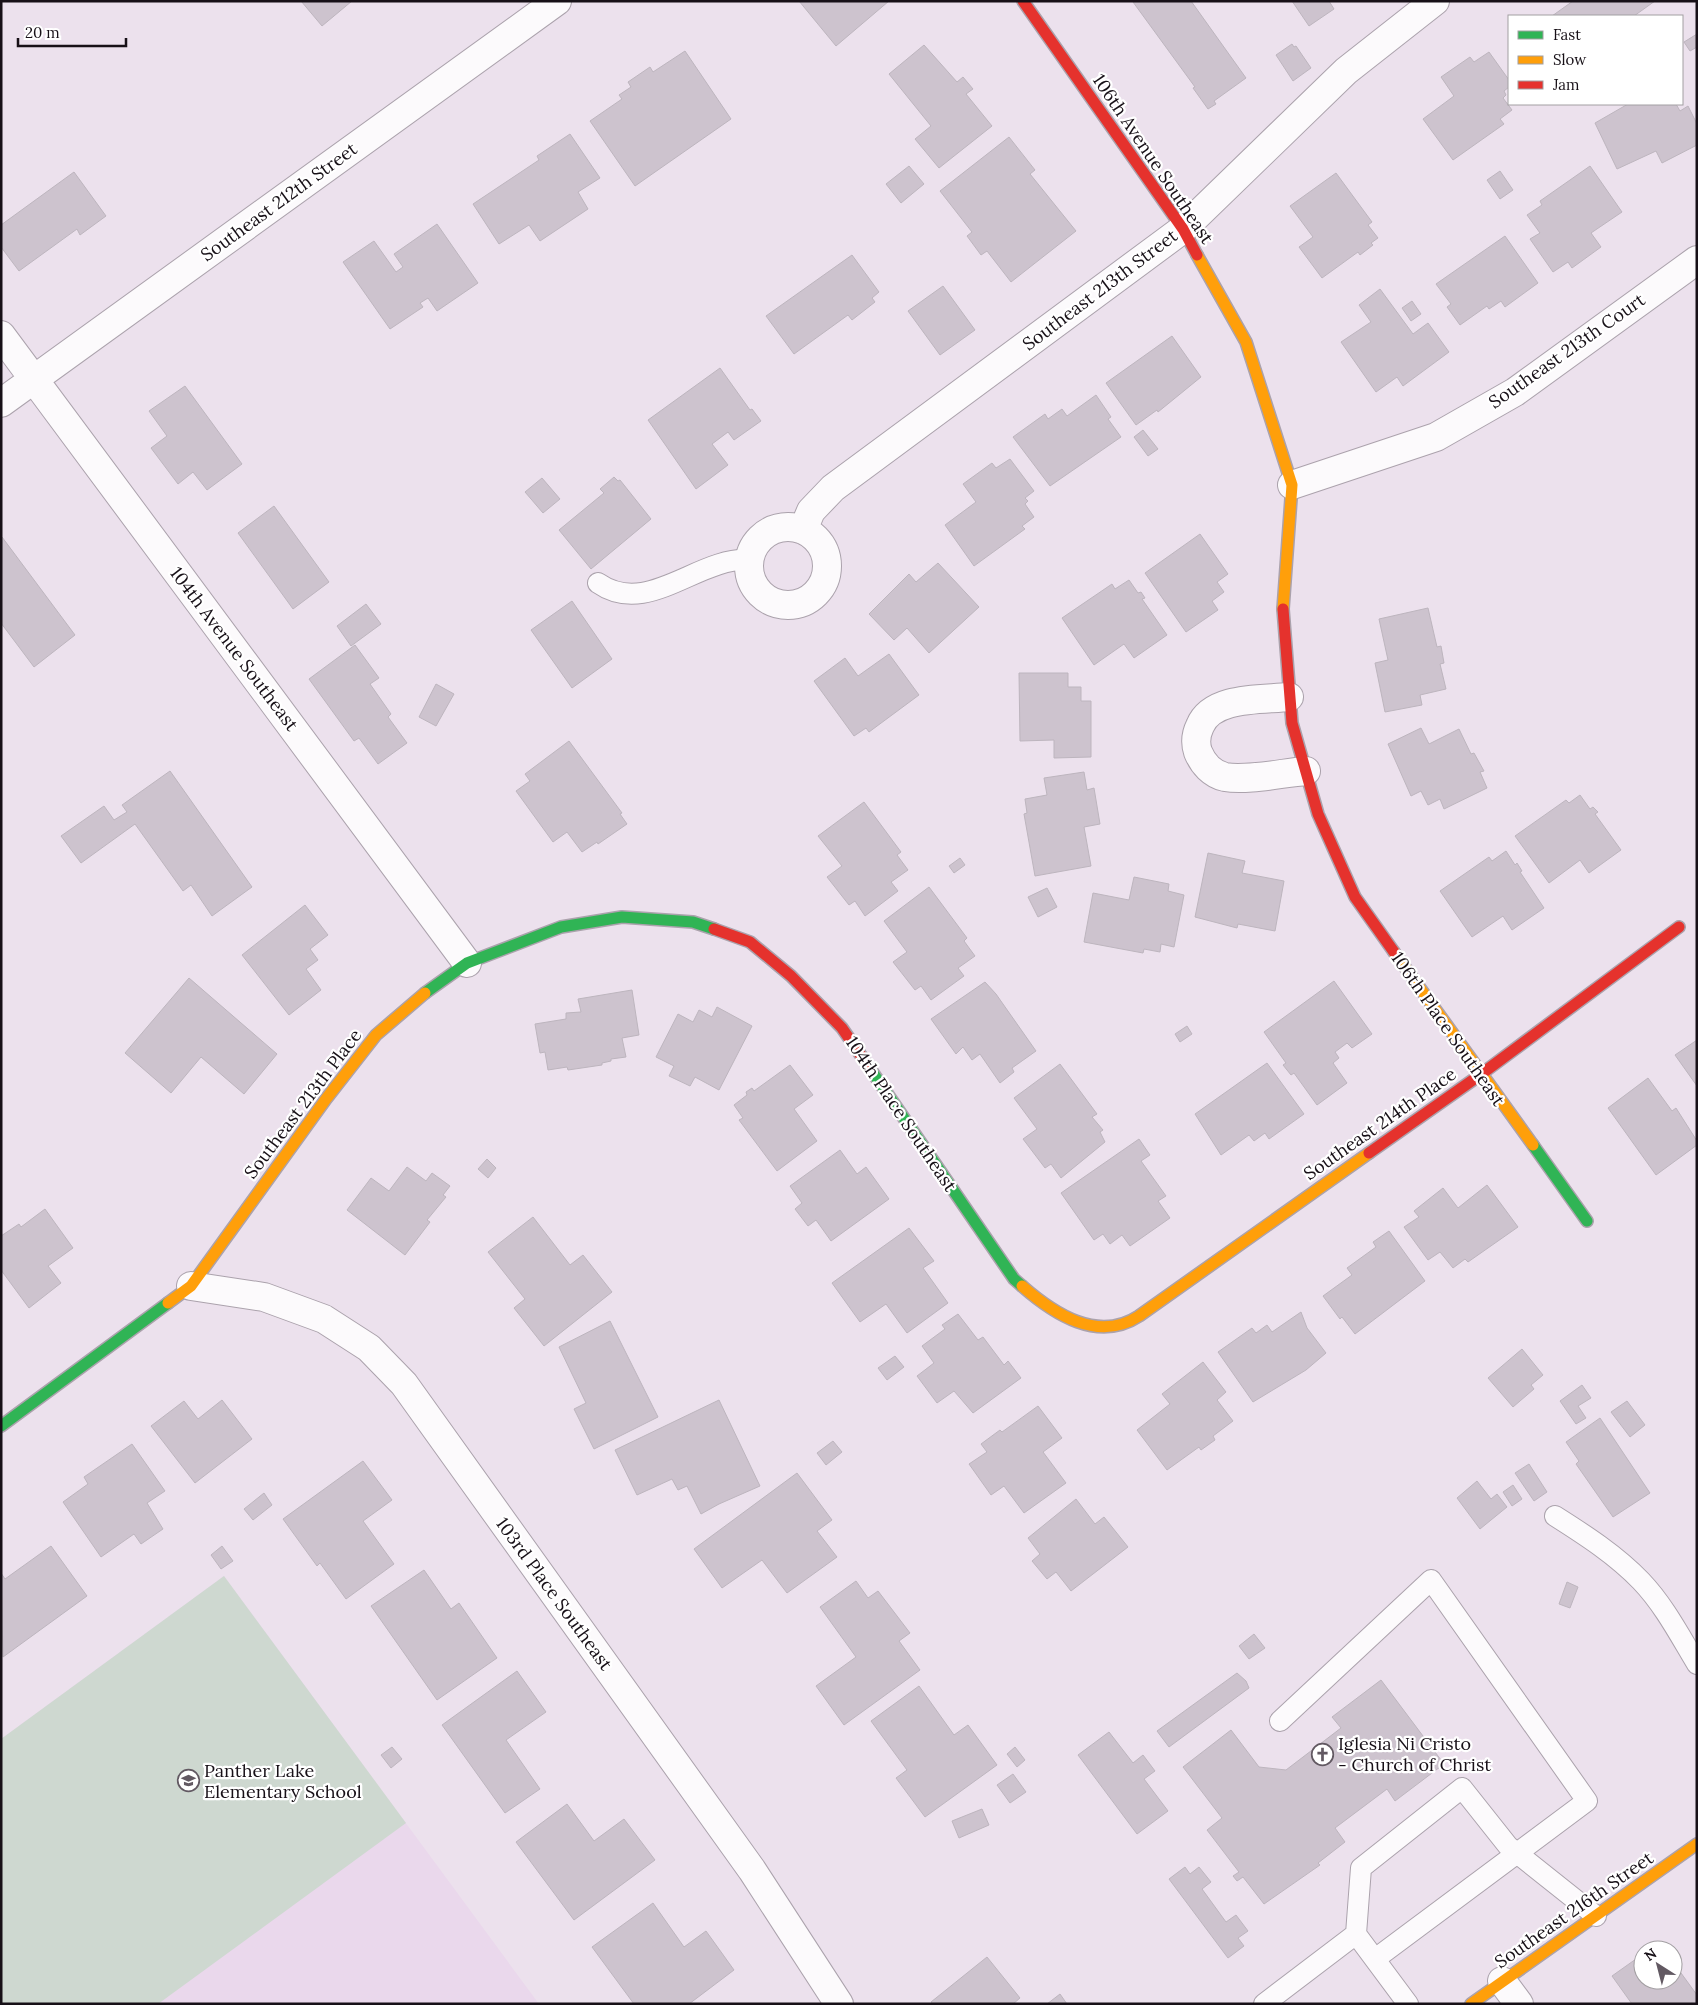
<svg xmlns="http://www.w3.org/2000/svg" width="1698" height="2005" viewBox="0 0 1698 2005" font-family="Lora,serif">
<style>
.built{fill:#ead8ec}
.green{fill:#ced8d0}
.building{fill:#cdc3ce;stroke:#bdb5be}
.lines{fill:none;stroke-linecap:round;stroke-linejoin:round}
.lane-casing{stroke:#aba2ac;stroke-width:22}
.street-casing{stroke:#aba2ac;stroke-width:30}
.fast-casing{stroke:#aba2ac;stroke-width:14}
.slow-casing{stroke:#aba2ac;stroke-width:14}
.jam-casing{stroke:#aba2ac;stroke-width:14}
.lane{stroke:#fcfafc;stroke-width:20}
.street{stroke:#fcfafc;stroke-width:28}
.fast{stroke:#30b455;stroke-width:11}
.slow{stroke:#ff9f0a;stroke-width:11}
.jam{stroke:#e5322d;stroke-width:11}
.labels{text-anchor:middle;stroke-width:4.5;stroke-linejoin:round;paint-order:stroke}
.street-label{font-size:18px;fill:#171017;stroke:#fff}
.poi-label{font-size:18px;fill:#171017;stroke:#fff;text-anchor:start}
</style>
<rect width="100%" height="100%" fill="#ece1ed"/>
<path class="built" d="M224,1576L539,2004H1V1739Z"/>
<path class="green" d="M224,1576L406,1823L158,2004H1V1739Z"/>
<path class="building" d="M301,1H352L322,26Z
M799,1H889L836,46Z
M1191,1L1246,78L1214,101L1216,104L1208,109L1193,88L1195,87L1133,2Z
M1292,1H1329L1334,9L1309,26Z
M1573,1H1655L1634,16H1552Z
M1697,34V47L1690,51L1684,42Z
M1292,44L1294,47L1296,46L1311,68L1293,81L1276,55Z
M924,45L957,82L963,77L973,89L966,94L992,126L939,168L915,139L931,126L889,74Z
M685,51L731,119L635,186L590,121L622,99L619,95L631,87L628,82L650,67L653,72Z
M1489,52L1509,80V87L1504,91L1506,95L1503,98L1512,110L1500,119L1504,124L1453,160L1423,119L1454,96L1441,77L1470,57L1474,62Z
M1628,104H1676L1680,111L1688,106L1697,124V145L1662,163L1656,151L1617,169L1595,123Z
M570,134L600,178L578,192L588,209L540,241L529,225L499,244L473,204L539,160L537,156Z
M1009,137L1035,170L1030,174L1076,231L1011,282L987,251L981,255L967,236L972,232L940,191Z
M909,166L924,184L901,203L886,184Z
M1590,166L1622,212L1591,233L1601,247L1572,268L1568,262L1553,272L1530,239L1540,233L1527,215L1542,205L1540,201Z
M1500,171L1513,190L1500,199L1487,180Z
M74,172L106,216L80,235L77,229L19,271L1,247V225Z
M1336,173L1372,222L1368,225L1378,238L1371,243L1373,245L1360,255L1358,252L1322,278L1299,247L1313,237L1290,206Z
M437,224L478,283L437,311L428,298L420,303L423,307L390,329L343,262L374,241L396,272L403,267L394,254Z
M1505,236L1538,283L1505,307L1501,301L1489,309L1487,306L1460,325L1447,307L1451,304L1436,284Z
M852,255L879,292L872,298L875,302L852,320L848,315L794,354L766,316Z
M943,286L975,330L940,355L908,311Z
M1380,289L1413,334L1428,323L1449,352L1403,386L1397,377L1376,392L1341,342L1371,322L1359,305Z
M1412,301L1421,314L1411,321L1402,308Z
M1172,336L1201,377L1158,412L1157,410L1136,425L1106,383Z
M720,368L750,410L752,409L761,421L734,440L728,432L712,444L728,465L696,489L648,420Z
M185,386L242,464L207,490L193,472L178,484L151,448L167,436L149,411Z
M1096,395L1111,417L1108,419L1121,437L1050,486L1013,437L1045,414L1048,419L1062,409L1067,416Z
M1143,430L1158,449L1148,456L1134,437Z
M1010,459L1034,491L1025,498L1028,501L1025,504L1034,517L1022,526L1025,529L974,566L945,525L976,502L963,484L992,463L996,468Z
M614,477L618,481L620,480L651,519L591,569L559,530L604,493L600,489Z
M542,478L560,499L543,513L525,492Z
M274,506L329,582L293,609L238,533Z
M1200,534L1228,574L1217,582L1224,592L1212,601L1218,610L1186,632L1145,573Z
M2,537L75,635L34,667L1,623Z
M938,563L979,607L929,653L907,628L894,640L869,614L909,574L916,582Z
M1129,580L1138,593L1141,592L1145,598L1142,599L1167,635L1134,658L1124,644L1094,665L1062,618L1112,584L1115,589Z
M572,601L612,659L572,688L531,630Z
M366,604L381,624L351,646L337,626Z
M1428,608L1437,647L1441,646L1444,663L1440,664L1446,689L1420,695L1422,705L1385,712L1375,663L1388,660L1379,619Z
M355,645L379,678L370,684L391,714L388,717L407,743L378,764L359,738L354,741L309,679Z
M889,654L919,695L869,732L866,728L854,736L814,681L845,658L858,676Z
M1019,673H1068V687H1081V701H1091V757L1054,758V740L1020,741Z
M436,684L454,694L436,726L419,717Z
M1421,728L1429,744L1459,729L1471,754L1474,753L1484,771L1480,772L1487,788L1444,809L1440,799L1428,805L1421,791L1411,796L1388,744Z
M569,741L622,813L620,814L627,824L598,844L597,842L582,852L567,832L553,842L516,791L530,781L525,774Z
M170,771L252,887L212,916L191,885L183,891L135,824L81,863L61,836L104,806L114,820L127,812L122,805Z
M1084,772L1087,790L1094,788L1100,824L1084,827L1091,866L1035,876L1024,814L1027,813L1025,799L1047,795L1044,778Z
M1580,795L1590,809L1593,807L1598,812L1595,814L1621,850L1589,873L1580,860L1549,883L1515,836L1566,800L1569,803Z
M864,802L901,852L897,855L908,870L891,882L898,891L865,916L855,901L849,905L827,877L842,866L818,836Z
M1506,851L1515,865L1517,863L1522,871L1520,872L1544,908L1512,930L1503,916L1472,937L1440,891L1489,857L1492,861Z
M1208,853L1245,861L1242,873L1284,881L1275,931L1238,924L1237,928L1195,917Z
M960,858L965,865L954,873L949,866Z
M1134,877L1169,884L1168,891L1184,895L1174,947L1161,944L1160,952L1144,949L1143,953L1084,942L1093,893L1129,900Z
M929,887L967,938L964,941L975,956L958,968L964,976L931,1000L921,986L915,990L893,962L907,952L884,921Z
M1047,888L1057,907L1038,917L1028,897Z
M305,905L328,935L310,949L318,960L306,969L321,990L289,1015L242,955Z
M189,978L277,1054L244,1094L201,1057L171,1093L125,1053Z
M1334,981L1372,1034L1352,1048L1347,1043L1335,1052L1339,1058L1333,1063L1347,1083L1317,1105L1294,1073L1291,1075L1283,1065L1286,1063L1264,1032Z
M985,982L996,994L1036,1051L1012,1068L1014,1072L1000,1083L980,1054L972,1060L963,1047L956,1054L931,1019Z
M632,990L639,1035L622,1038L626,1057L611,1059V1061L602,1063V1065L568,1070L567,1067L548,1070L545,1052L540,1053L535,1024L566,1019V1013L581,1012L578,999Z
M717,1007L752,1026L719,1090L695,1077L690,1086L669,1076L674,1066L656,1057L678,1014L693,1022L699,1010L712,1017Z
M1187,1026L1192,1034L1180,1042L1175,1034Z
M1697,1040V1086L1675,1055Z
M1267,1063L1304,1114L1269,1139L1265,1133L1254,1141L1249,1135L1221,1155L1195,1114Z
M1060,1064L1097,1114L1092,1117L1103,1130L1100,1132L1105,1142L1061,1178L1051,1164L1045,1168L1023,1139L1037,1129L1014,1098Z
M790,1065L813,1095L794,1109L817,1141L777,1171L739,1120L743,1118L734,1105L747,1095L746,1092L752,1088L754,1091Z
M1648,1078L1672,1111L1676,1108L1697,1141V1145L1656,1175L1608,1108Z
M1139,1139L1150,1155L1141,1161L1166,1196L1158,1201L1170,1218L1130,1246L1122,1235L1110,1244L1103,1234L1094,1240L1061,1193Z
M840,1150L857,1174L866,1167L889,1199L831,1241L816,1220L808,1226L795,1209L802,1203L790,1186Z
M487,1159L496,1168L488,1178L478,1169Z
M407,1167L426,1181L432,1173L450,1186L443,1195L446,1197L427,1220L430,1222L405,1255L347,1210L371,1178L389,1191Z
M1487,1185L1518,1227L1468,1262L1465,1259L1453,1268L1440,1252L1428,1260L1404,1227L1419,1217L1414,1211L1443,1188L1458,1208Z
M45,1209L73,1248L48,1266L61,1283L29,1308L1,1270V1236L19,1224L21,1227Z
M533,1217L570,1265L583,1255L612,1292L544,1346L514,1308L525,1299L488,1252Z
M909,1228L934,1261L923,1268L948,1303L907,1333L886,1304L860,1322L832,1283Z
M1389,1231L1425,1281L1355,1334L1342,1317L1340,1319L1323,1296L1352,1275L1347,1268L1376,1247L1373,1242Z
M1301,1312L1307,1328L1326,1353L1306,1370L1253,1402L1218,1352L1252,1328L1256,1333L1267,1325L1272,1332Z
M958,1314L978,1340L983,1337L1004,1365L1008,1361L1021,1378L973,1413L954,1391L937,1403L917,1376L934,1363L922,1346L945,1329L942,1325Z
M610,1321L658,1417L594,1449L574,1409L586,1403L559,1347Z
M1522,1349L1543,1375L1531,1385L1534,1389L1513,1407L1488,1378Z
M895,1356L904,1367L887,1380L878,1368Z
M1203,1362L1226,1392L1217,1400L1233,1421L1213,1436L1215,1440L1201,1450L1199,1447L1167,1470L1137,1430L1170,1404L1162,1394Z
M1582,1385L1591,1398L1578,1406L1586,1418L1576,1424L1560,1401Z
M222,1400L252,1439L195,1483L151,1426L184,1401L198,1419Z
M719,1400L760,1486L719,1504L701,1514L687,1486L678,1490L672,1479L637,1495L615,1450Z
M1627,1401L1645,1425L1630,1437L1611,1412Z
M1038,1406L1062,1438L1043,1452L1066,1483L1024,1513L1004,1486L991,1495L969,1464L987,1452L981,1444L1000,1430L1002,1432Z
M1600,1418L1650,1493L1613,1517L1576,1464L1579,1461L1566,1442Z
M833,1441L842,1452L826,1465L817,1453Z
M132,1444L165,1491L147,1503L163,1529L141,1544L134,1534L101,1557L63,1502L88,1484L84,1477Z
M363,1461L392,1500L363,1521L394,1564L346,1599L320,1563L317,1566L283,1519Z
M1529,1464L1547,1492L1534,1501L1515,1473Z
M797,1473L832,1520L817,1531L837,1557L787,1593L762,1560L722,1588L694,1549Z
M1477,1481L1491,1499L1497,1494L1507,1507L1480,1529L1457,1498Z
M1513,1485L1522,1499L1512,1506L1503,1492Z
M264,1493L272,1505L253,1520L244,1509Z
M1076,1499L1095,1524L1104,1517L1128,1547L1071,1591L1056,1572L1047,1579L1032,1561L1040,1554L1028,1538Z
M51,1546L87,1596L3,1657L1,1573L5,1579Z
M222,1546L233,1561L221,1569L211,1555Z
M424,1570L451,1609L459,1603L497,1658L437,1700L371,1606Z
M856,1581L868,1598L878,1591L910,1633L899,1641L920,1670L844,1725L816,1686L856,1657L820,1607Z
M1567,1582L1578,1587L1570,1608L1559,1604Z
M1254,1634L1265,1648L1249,1659L1239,1646Z
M517,1671L546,1712L506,1740L540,1789L505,1813L442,1725Z
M1237,1673L1246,1681L1249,1688L1169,1747L1157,1731Z
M1381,1680L1444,1764L1395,1801L1387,1789L1335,1828L1345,1842L1318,1863L1320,1865L1264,1904L1243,1877L1237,1881L1233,1876L1239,1872L1207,1830L1222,1818L1183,1767L1231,1730L1259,1767L1286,1770L1341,1728L1332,1717Z
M919,1686L954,1735L968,1725L997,1765L925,1817L896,1778L907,1770L871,1721Z
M1109,1732L1133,1763L1143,1755L1155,1771L1144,1779L1168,1811L1137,1834L1078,1755Z
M392,1747L402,1759L391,1768L381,1755Z
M1015,1747L1025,1760L1017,1767L1007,1754Z
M1013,1774L1026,1792L1010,1803L997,1785Z
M567,1804L594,1841L624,1819L655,1860L574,1920L516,1842Z
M982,1809L989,1825L959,1838L952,1821Z
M1185,1867L1190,1874L1199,1867L1211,1882L1202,1889L1226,1922L1236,1915L1248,1931L1238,1938L1244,1946L1228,1958L1169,1879Z
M653,1903L684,1947L706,1931L734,1970L689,2004H634L592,1947Z
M1643,1954V1980H1673V1962L1697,1995V2004H1632L1612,1976Z
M987,1957L1020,1998L1013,2004H933L931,2002Z
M1060,1994L1067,2004H1047Z"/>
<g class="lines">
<defs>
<path id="lane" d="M598,583C648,618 698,556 750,560
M1555,1516C1585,1535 1616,1555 1641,1581C1664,1605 1680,1636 1697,1664
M1280,1721L1431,1580L1587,1801L1375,1959
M1264,2004L1356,1934
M1408,2004L1356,1934L1361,1868L1462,1788L1508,1846L1596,1916"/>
<path id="street" d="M1,335L467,963
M1,403L557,1
M1292,485L1436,437L1515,392L1697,260
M749 566a39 39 0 1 1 78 0a39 39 0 1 1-78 0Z
M803,530L811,511L833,488L1183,229L1346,71L1435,1
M1289,697C1262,700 1212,696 1200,726C1196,734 1195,743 1198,752C1203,764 1212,774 1225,777C1247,781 1282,773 1306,771
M191,1286L264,1297L324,1319L369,1348L404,1384L752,1870L839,2004
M1502,1981L1519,2004"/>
<path id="fast" d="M425,993L467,963L561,927L622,917L693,922L714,929
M871,1070L1014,1279L1022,1286
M1533,1145L1587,1221
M1,1426L168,1303"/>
<path id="slow" d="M1197,255L1246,342L1292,485L1283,609
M1394,952L1533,1145
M1022,1286C1054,1314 1098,1343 1139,1316L1369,1153
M168,1303L191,1286L326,1099L376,1035L425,993
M1471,2004L1697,1844"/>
<path id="jam" d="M1023,1L1183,229L1197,255
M1283,609L1292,723L1318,814L1355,897L1394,952
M714,929L750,942L791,976L842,1028L871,1070
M1369,1153L1480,1075L1679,927"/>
</defs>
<use href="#lane" class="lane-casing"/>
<use href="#street" class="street-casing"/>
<use href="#fast" class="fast-casing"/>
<use href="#slow" class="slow-casing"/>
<use href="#jam" class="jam-casing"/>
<use href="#lane" class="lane"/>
<use href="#street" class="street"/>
<use href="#fast" class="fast"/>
<use href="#slow" class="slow"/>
<use href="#jam" class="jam"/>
</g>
<defs>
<symbol id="church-ring" viewBox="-11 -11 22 22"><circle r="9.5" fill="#fff" stroke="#625962" stroke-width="1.5"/><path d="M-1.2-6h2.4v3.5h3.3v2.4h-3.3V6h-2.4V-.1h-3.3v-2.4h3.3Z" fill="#625962"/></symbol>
<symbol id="school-ring" viewBox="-11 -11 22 22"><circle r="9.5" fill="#fff" stroke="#625962" stroke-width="1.5"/><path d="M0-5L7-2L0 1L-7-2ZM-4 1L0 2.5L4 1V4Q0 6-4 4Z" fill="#625962"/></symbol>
</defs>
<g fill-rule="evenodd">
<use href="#church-ring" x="1310" y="1742" width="25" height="25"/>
<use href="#school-ring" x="176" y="1768" width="25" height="25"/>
</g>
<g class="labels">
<g class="street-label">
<text transform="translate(1153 159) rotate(56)" y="6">106th Avenue Southeast</text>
<text transform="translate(279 202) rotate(-36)" y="6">Southeast 212th Street</text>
<text transform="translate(1100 290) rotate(-37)" y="6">Southeast 213th Street</text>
<text transform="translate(1567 351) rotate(-35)" y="6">Southeast 213th Court</text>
<text transform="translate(234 649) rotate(53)" y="6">104th Avenue Southeast</text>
<text transform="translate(1448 1029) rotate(55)" y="6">106th Place Southeast</text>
<text transform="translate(303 1104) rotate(-53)" y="6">Southeast 213th Place</text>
<text transform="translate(901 1114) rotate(56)" y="6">104th Place Southeast</text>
<text transform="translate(1380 1124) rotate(-35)" y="6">Southeast 214th Place</text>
<text transform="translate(554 1594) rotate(54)" y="6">103rd Place Southeast</text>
<text transform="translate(1574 1910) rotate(-35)" y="6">Southeast 216th Street</text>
</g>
<g class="poi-label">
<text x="1338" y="1750">Iglesia Ni Cristo<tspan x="1338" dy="21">- Church of Christ</tspan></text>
<text x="204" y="1777">Panther Lake<tspan x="204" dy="21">Elementary School</tspan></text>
</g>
</g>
<rect width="1698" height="2005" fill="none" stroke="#171017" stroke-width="5"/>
<rect x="1508" y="15" width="175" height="90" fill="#ffffff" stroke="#a29fa2"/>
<rect x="1518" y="31" width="25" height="8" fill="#30b455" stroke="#a29fa2"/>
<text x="1553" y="40" font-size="15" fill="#171017">Fast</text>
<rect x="1518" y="56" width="25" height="8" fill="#ff9f0a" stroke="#a29fa2"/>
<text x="1553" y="65" font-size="15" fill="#171017">Slow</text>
<rect x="1518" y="81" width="25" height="8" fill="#e5322d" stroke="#a29fa2"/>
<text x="1553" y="90" font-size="15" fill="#171017">Jam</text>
<g transform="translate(1658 1965) rotate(324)"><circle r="24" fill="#ffffff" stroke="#a29fa2"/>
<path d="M0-4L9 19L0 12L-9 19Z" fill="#625962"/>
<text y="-8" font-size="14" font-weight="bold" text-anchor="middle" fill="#171017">N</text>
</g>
<path d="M18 38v8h108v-8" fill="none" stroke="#171017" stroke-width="2.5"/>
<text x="25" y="38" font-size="15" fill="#171017" stroke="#ffffff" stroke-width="4" paint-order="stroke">20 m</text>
</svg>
